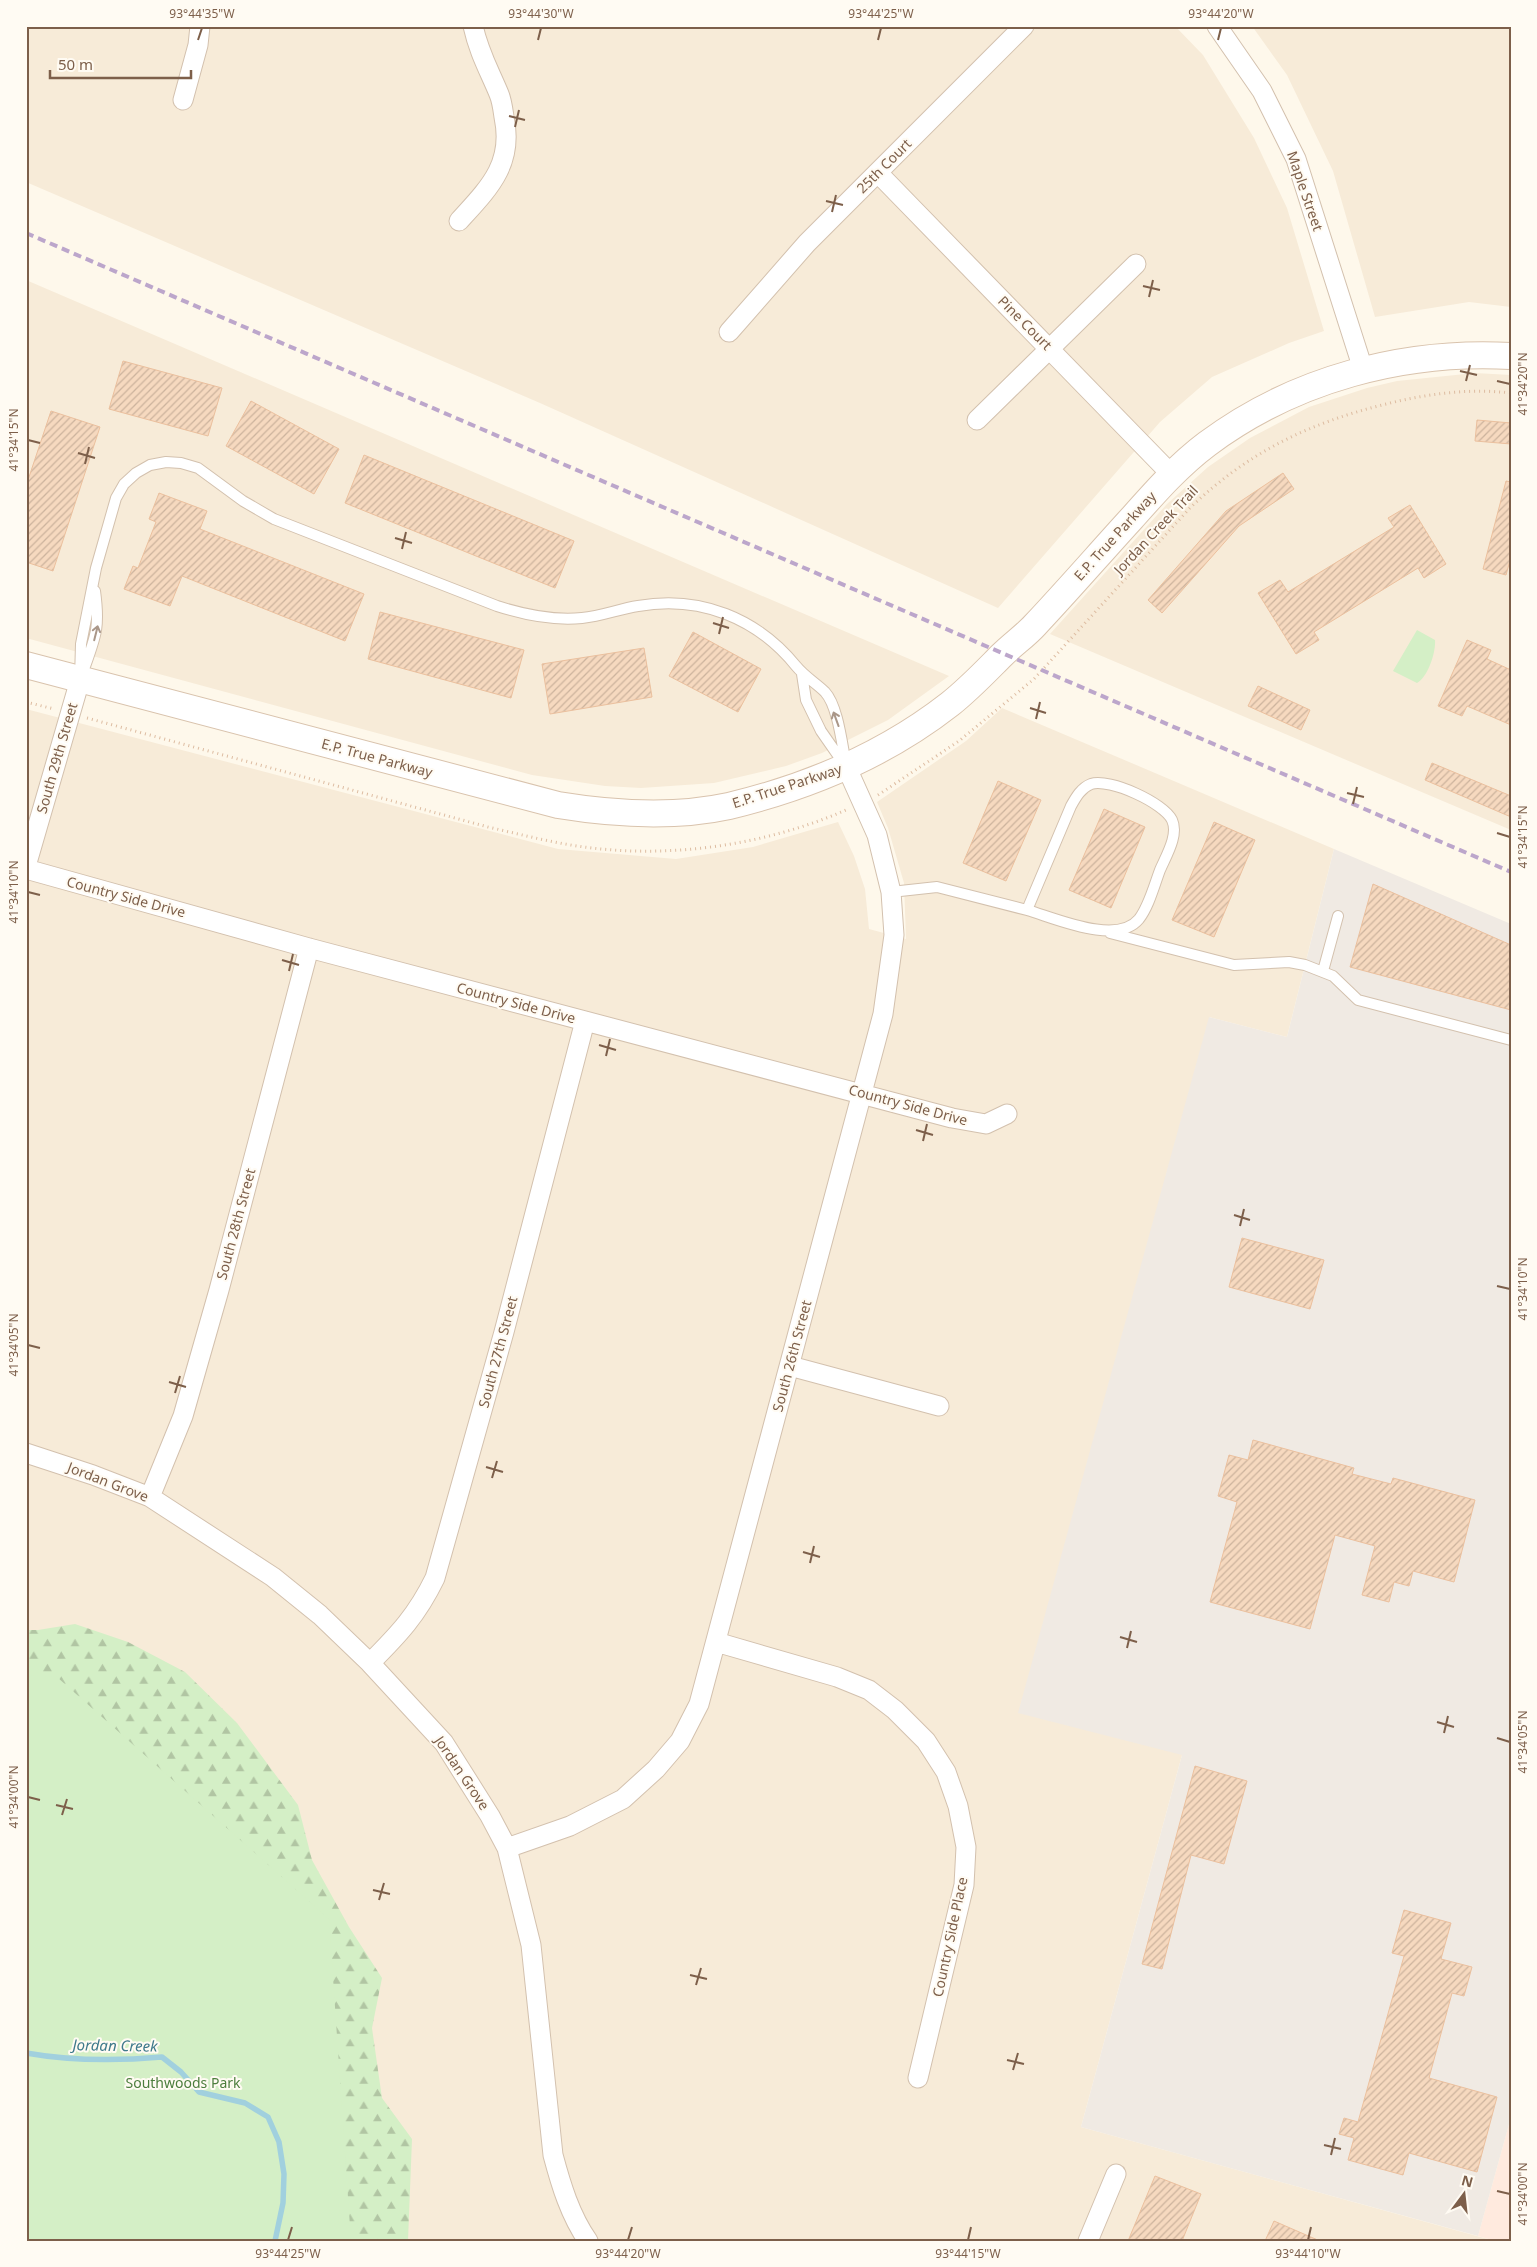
<svg xmlns="http://www.w3.org/2000/svg" width="1537" height="2267" viewBox="0 0 1537 2267" font-family="'Noto Sans',sans-serif">
<style>
.residential{fill:#f7ebd8}
.commercial{fill:#ffeade}
.industrial{fill:#f0eae3}
.forest{fill:url(#forest-firs)}
.park{fill:#d4efc6}
.lines{fill:none;stroke-linecap:round;stroke-linejoin:round}
.stream{stroke:#a1d0de;stroke-width:5.5}
.building{fill:url(#building-hatch);stroke:#ebc09e}
.lane-casing{stroke:#d3c1ae;stroke-width:12}
.street-casing{stroke:#d3c1ae;stroke-width:21}
.secondary-casing{stroke:#d9c3ad;stroke-width:28}
.path{stroke:#ddbca1;stroke-width:3;stroke-dasharray:1 4;stroke-linecap:butt}
.lane{stroke:#fff;stroke-width:10}
.street{stroke:#fff;stroke-width:19}
.secondary{stroke:#fff;stroke-width:26}
.rail{stroke:#bca6cb;stroke-width:4;stroke-dasharray:8 5;stroke-linecap:butt}
.oneway{stroke:#aa9789}
.ticks{fill:none;stroke:#7d5f4a;stroke-width:2}
.labels{text-anchor:middle;stroke-width:4;stroke-linejoin:round;paint-order:stroke}
.street-label{font-size:14px;fill:#7d5f4a;stroke:#fffbf3}
.park-label{font-size:14px;fill:#4c7e3d;stroke:#fffbf3}
.water-label{font-size:15px;font-style:italic;fill:#3e798b;stroke:#fffbf3}
.neatline{fill:none;stroke:#7d5f4a;stroke-width:2}
.ticks-label{font-size:12px;text-anchor:middle;fill:#7d5f4a}
</style>
<defs>
<pattern id="forest-firs" width="22" height="20" patternUnits="userSpaceOnUse" patternTransform="scale(1.25)"><rect width="22" height="20" fill="#d4efc6"/><path d="M5 1l3.5 6h-7zM16 11l3.5 6h-7z" fill="#b1c5a3"/></pattern>
<pattern id="building-hatch" width="6" height="6" patternUnits="userSpaceOnUse" patternTransform="scale(1.25)"><rect width="6" height="6" fill="#f6d9bf"/><path d="M-1 1l2-2M0 6l6-6M5 7l2-2" fill="none" stroke="#ccb39d"/></pattern>
</defs>
<rect width="100%" height="100%" fill="#fef8eb"/>
<path class="residential" d="M26,26H1175L1203,55L1254,138L1287,208L1324,331L1289,343L1212,377L1160,422L998,608L540,403L26,182Z
M1252,26H1511V307L1469,302L1375,317L1333,171L1287,75Z
M26,280L949,676L888,720L822,753L786,766L714,783L641,788L605,786L532,775L26,638Z
M1475,373L1511,375V830L1050,634L1167,504L1208,467L1250,438L1309,407L1367,388L1397,381Z
M1002,708L1334,849L1287,1037L1209,1017L1182,1755L1081,2127L1495,2241H351L26,1675V709L558,849L676,859L753,847L838,822L854,856L865,889L869,929L906,939L904,883L888,828L877,802L966,741Z"/>
<path class="commercial" d="M1511,2117V2241H1495L1478,2236Z"/>
<path class="industrial" d="M1334,849L1511,924V2117L1478,2236L1081,2127L1182,1755L1018,1713L1209,1017L1287,1037Z"/>
<path class="forest" d="M75,1624L128,1642L185,1672L237,1723L298,1805L312,1860L349,1927L382,1978L372,2028L382,2098L412,2139L408,2241H297L26,2035V1630H38Z"/>
<path class="park" d="M1417,630L1435,640C1436,652 1428,677 1417,683L1393,671Z
M26,1675L57,1677L329,1919L351,2241H26Z"/>
<g class="lines">
<path class="stream" d="M26,2053C71,2061 117,2061 162,2057L181,2072L199,2092L245,2103L268,2117L279,2142L284,2174L283,2203L275,2241"/>
</g>
<path class="building" d="M123,361L222,388L208,436L109,409Z
M251,401L339,449L314,494L226,446Z
M51,411L100,427L53,571L26,562V486Z
M1477,420L1511,423V444L1475,441Z
M364,455L574,541L555,588L345,503Z
M1283,473L1294,489L1239,526L1162,613L1148,600L1226,511Z
M1506,481L1511,482V557L1506,575L1483,569Z
M159,493L207,511L200,529L364,594L345,641L182,576L170,606L124,589L133,566L138,568L156,522L149,519Z
M1410,505L1446,564L1424,578L1418,568L1314,632L1319,640L1296,654L1258,593L1280,580L1288,592L1394,527L1388,518Z
M380,612L524,650L511,698L368,659Z
M693,632L761,669L738,712L669,676Z
M1467,640L1491,650L1487,659L1511,670V725L1467,706L1462,716L1438,706Z
M644,648L652,697L550,714L542,664Z
M1258,686L1310,710L1301,730L1248,706Z
M1432,763L1511,796V817L1425,780Z
M998,781L1041,800L1006,881L963,863Z
M1104,809L1145,827L1111,908L1069,890Z
M1214,822L1255,840L1214,937L1172,920Z
M1373,884L1511,945V1010L1350,967Z
M1242,1238L1324,1260L1310,1309L1229,1287Z
M1253,1440L1354,1468L1352,1474L1391,1484L1393,1478L1475,1500L1454,1582L1413,1571L1409,1586L1394,1582L1389,1602L1362,1595L1375,1546L1335,1535L1310,1629L1210,1602L1237,1502L1218,1496L1229,1455L1248,1460Z
M1195,1766L1247,1781L1224,1864L1191,1855L1162,1969L1142,1964Z
M1404,1910L1451,1923L1441,1959L1472,1967L1464,1996L1452,1993L1429,2078L1497,2097L1477,2172L1409,2153L1403,2175L1348,2160L1354,2138L1339,2134L1344,2118L1358,2122L1404,1956L1392,1953Z
M1155,2176L1201,2194L1182,2241H1128Z
M1274,2221L1320,2241H1265Z"/>
<g class="lines">
<defs>
<path id="lane" d="M84,669C96,636 100,627 95,591
M802,674L806,700L821,731L844,764
M80,679L81,644L96,568L116,498L124,484L136,473L150,465L166,462L181,463L198,468L243,501L274,519L497,606C525,615 553,621 582,618C602,616 619,609 638,606C700,595 757,618 796,666C805,677 816,683 825,692C838,706 842,745 846,764
M891,892L937,887L1027,910L1071,806C1076,797 1081,788 1091,784C1110,778 1164,803 1172,820C1179,835 1166,856 1160,870C1154,886 1149,906 1139,919C1117,946 1055,918 1027,910
M1110,933L1234,965L1289,962L1305,965L1333,976L1358,1000L1511,1040
M1323,971L1338,916"/>
<path id="street" d="M1217,26L1262,91L1296,159L1363,369
M183,100L198,45L200,26
M878,173L1171,474
M459,221C489,188 514,164 504,117C503,110 502,101 499,94C489,70 479,53 473,26
M729,332L807,243L1024,26
M977,420L1136,264
M26,866L80,680
M26,869L309,948L952,1118L986,1124L1007,1114
M790,1366L939,1406
M26,1453L93,1475L150,1497L273,1577L320,1615L370,1663L444,1743L490,1816L507,1848L531,1945L553,2155C561,2185 570,2215 588,2241
M150,1497L183,1416L219,1290L309,948
M716,1642L837,1677L869,1690L895,1710L926,1741L946,1772L958,1806L966,1847L964,1885L918,2078
M370,1663C399,1634 417,1615 435,1578L504,1332L585,1021
M507,1848L570,1826L623,1799L656,1769L680,1741L699,1704L883,1014L894,935L891,892L877,835L846,766
M1088,2241L1116,2174"/>
<path id="secondary" d="M26,665L558,805C613,814 674,818 729,806C808,787 886,754 950,704C969,689 985,672 1002,655C1013,644 1025,636 1035,625C1068,590 1100,553 1132,518C1156,491 1179,465 1207,444C1294,379 1404,350 1511,356"/>
</defs>
<use href="#lane" class="lane-casing"/>
<use href="#street" class="street-casing"/>
<use href="#secondary" class="secondary-casing"/>
<path class="path" d="M26,702L54,709
M87,718L488,827C523,835 557,844 592,848C677,858 768,844 846,810
M878,795L959,741L1034,679L1190,508C1248,452 1309,423 1386,404C1427,394 1468,388 1511,393"/>
<use href="#lane" class="lane"/>
<use href="#street" class="street"/>
<use href="#secondary" class="secondary"/>
<path class="rail" d="M26,233L1511,872"/>
</g>
<defs><path id="oneway-shaft" d="M-6 0H5M1.5-3L5.5 0L1.5 3" fill="none" stroke-width="1.6" stroke-linecap="round" stroke-linejoin="round" transform="scale(1.25)"/></defs>
<g class="oneway">
<use href="#oneway-shaft" transform="translate(96 633) rotate(-76)"/>
<use href="#oneway-shaft" transform="translate(836 719) rotate(-110)"/>
</g>
<path class="ticks" d="M198,40L202,28M538,40L541,28M878,40L881,28M1218,40L1221,28M509,116L525,120M515,127L519,110M826,201L843,205M832,212L836,195M1143,286L1160,290M1149,297L1153,280M1460,371L1477,375M1466,381L1470,365M1497,381L1510,384M28,440L40,443M78,453L95,458M85,464L89,447M395,538L412,543M402,549L406,532M713,623L729,628M719,634L723,617M1030,708L1046,713M1036,719L1040,702M1347,793L1364,797M1353,804L1357,787M1497,833L1510,837M28,892L40,895M282,960L299,965M289,971L293,954M599,1045L616,1050M606,1056L610,1039M916,1130L933,1135M923,1141L927,1124M1234,1215L1250,1220M1240,1226L1244,1209M1497,1286L1510,1289M28,1345L40,1348M169,1382L186,1387M175,1393L180,1376M486,1467L503,1472M492,1478L497,1461M803,1552L820,1557M810,1563L814,1546M1120,1637L1137,1642M1127,1648L1131,1631M1437,1722L1454,1727M1444,1733L1448,1716M1497,1738L1510,1742M28,1797L40,1800M56,1805L73,1809M62,1815L67,1799M373,1890L390,1894M379,1900L384,1883M690,1975L707,1979M696,1985L701,1968M1007,2060L1024,2064M1013,2070L1018,2053M1324,2145L1341,2149M1331,2155L1335,2138M1497,2191L1510,2194M288,2240L292,2227M628,2240L632,2227M968,2240L971,2227M1308,2240L1311,2227"/>
<g class="labels">
<g class="street-label">
<text transform="translate(884 166) rotate(-45)" y="5">25th Court</text>
<text transform="translate(1305 191) rotate(71)" y="5">Maple Street</text>
<text transform="translate(1025 323) rotate(45)" y="5">Pine Court</text>
<text transform="translate(1156 530) rotate(-47)" y="5">Jordan Creek Trail</text>
<text transform="translate(1115 536) rotate(-48)" y="5">E.P. True Parkway</text>
<text transform="translate(57 758) rotate(-74)" y="5">South 29th Street</text>
<text transform="translate(377 758) rotate(15)" y="5">E.P. True Parkway</text>
<text transform="translate(787 786) rotate(-18)" y="5">E.P. True Parkway</text>
<text transform="translate(126 897) rotate(15)" y="5">Country Side Drive</text>
<text transform="translate(516 1003) rotate(15)" y="5">Country Side Drive</text>
<text transform="translate(908 1105) rotate(15)" y="5">Country Side Drive</text>
<text transform="translate(236 1224) rotate(-75)" y="5">South 28th Street</text>
<text transform="translate(498 1352) rotate(-75)" y="5">South 27th Street</text>
<text transform="translate(792 1356) rotate(-75)" y="5">South 26th Street</text>
<text transform="translate(108 1482) rotate(21)" y="5">Jordan Grove</text>
<text transform="translate(462 1773) rotate(56)" y="5">Jordan Grove</text>
<text transform="translate(950 1937) rotate(-78)" y="5">Country Side Place</text>
</g>
<g class="park-label">
<text x="183" y="2088">Southwoods Park</text>
</g>
<g class="water-label">
<text transform="translate(115 2046) rotate(1)" y="5">Jordan Creek</text>
</g>
</g>
<rect width="1537" height="2267" fill="none" stroke="#fffbf3" stroke-width="55"/>
<g transform="translate(1464 2194) rotate(15)" stroke="#fffbf3" stroke-width="4" paint-order="stroke">
<path d="M0-4L9 19L0 12L-9 19Z" fill="#7d5f4a"/>
<text y="-8" font-size="14" font-weight="bold" text-anchor="middle" fill="#7d5f4a">N</text>
</g>
<path d="M50 70v8h141v-8" fill="none" stroke="#7d5f4a" stroke-width="2.5"/>
<text x="58" y="70" font-size="15" fill="#7d5f4a" stroke="#fffbf3" stroke-width="4" paint-order="stroke">50 m</text>
<rect x="28" y="28" width="1482" height="2212" class="neatline"/>
<g class="ticks-label">
<text x="202" y="18">93°44'35"W</text>
<text x="541" y="18">93°44'30"W</text>
<text x="881" y="18">93°44'25"W</text>
<text x="1221" y="18">93°44'20"W</text>
<text transform="translate(1523 384) rotate(-90)" y="4">41°34'20"N</text>
<text transform="translate(14 440) rotate(-90)" y="4">41°34'15"N</text>
<text transform="translate(1523 837) rotate(-90)" y="4">41°34'15"N</text>
<text transform="translate(14 892) rotate(-90)" y="4">41°34'10"N</text>
<text transform="translate(1523 1289) rotate(-90)" y="4">41°34'10"N</text>
<text transform="translate(14 1345) rotate(-90)" y="4">41°34'05"N</text>
<text transform="translate(1523 1742) rotate(-90)" y="4">41°34'05"N</text>
<text transform="translate(14 1797) rotate(-90)" y="4">41°34'00"N</text>
<text transform="translate(1523 2194) rotate(-90)" y="4">41°34'00"N</text>
<text x="288" y="2258">93°44'25"W</text>
<text x="628" y="2258">93°44'20"W</text>
<text x="968" y="2258">93°44'15"W</text>
<text x="1308" y="2258">93°44'10"W</text>
</g>
</svg>
